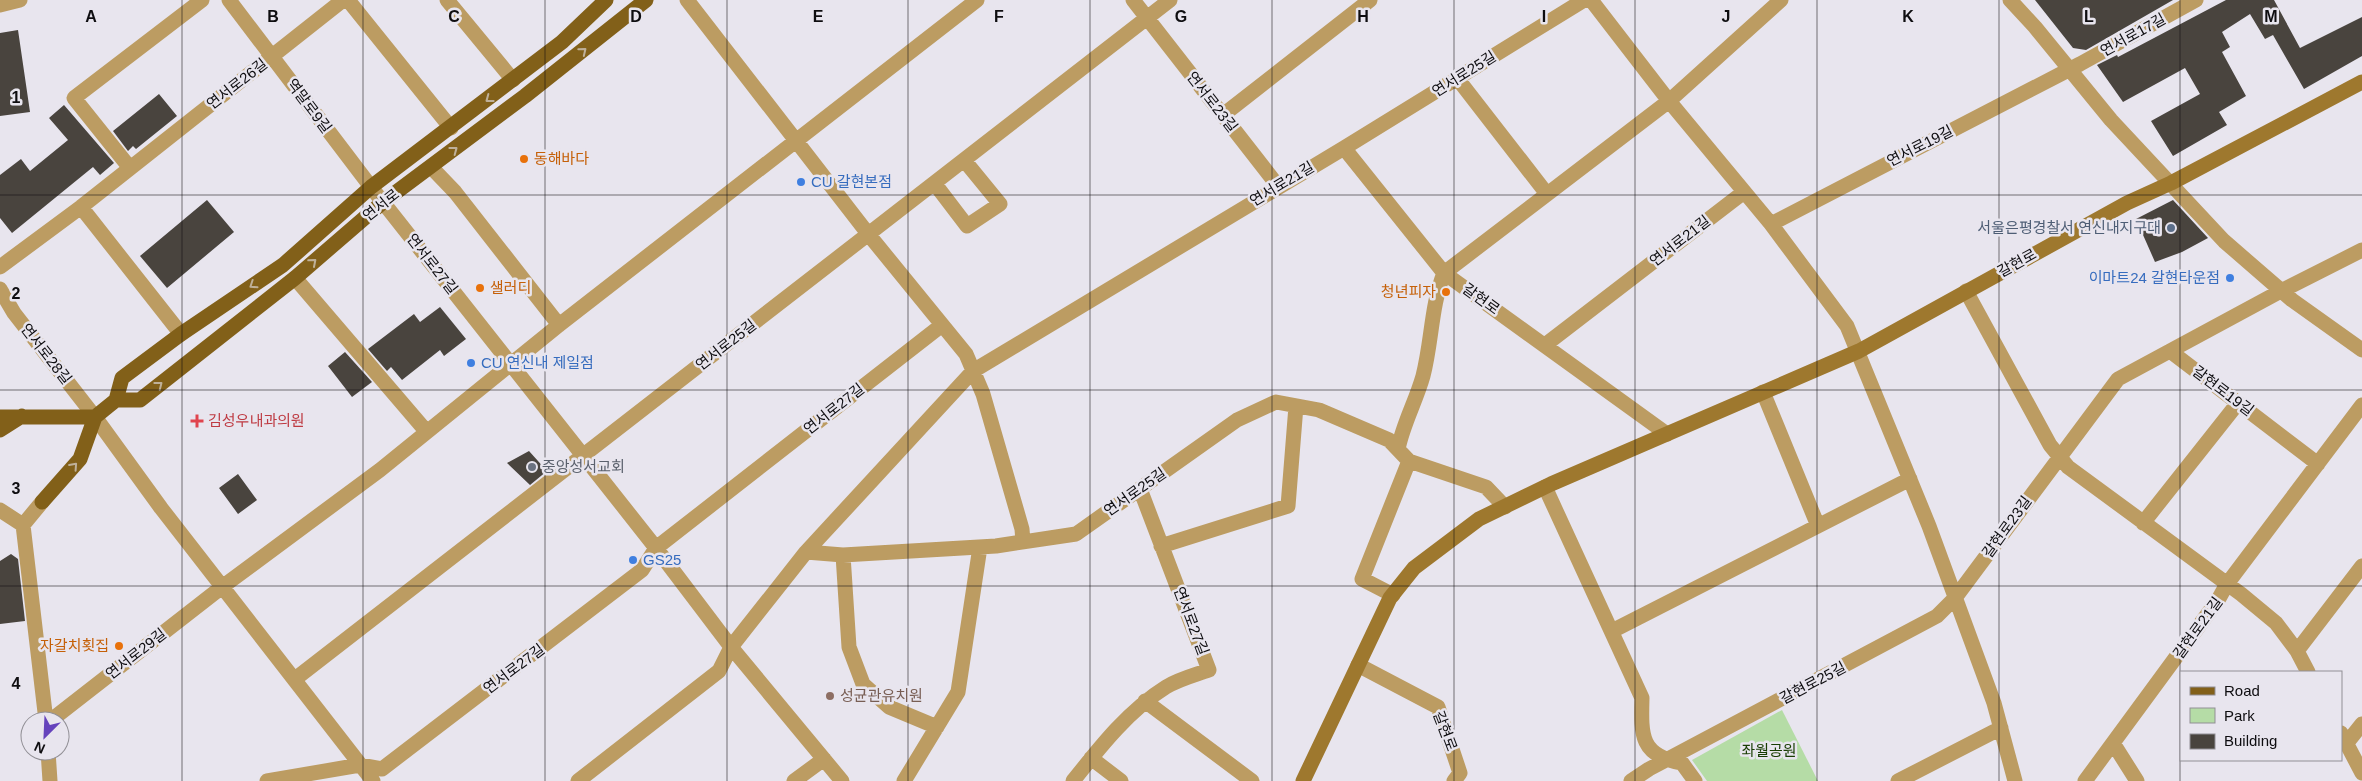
<svg xmlns="http://www.w3.org/2000/svg" width="2362" height="781" viewBox="0 0 2362 781" font-family="Helvetica,'Noto Sans KR',sans-serif">
<style>
.green{fill:#b5dca6}
.building{fill:#49443e}
.lines{fill:none;stroke-linecap:round;stroke-linejoin:round}
.minor{stroke:#bc9c62;stroke-width:15}
.secondary{stroke:#9e782e;stroke-width:15}
.primary{stroke:#826019;stroke-width:15}
.oneway{stroke:#bfb099}
.grid{fill:none;stroke:#0e0d10;stroke-width:1;stroke-opacity:0.55}
.food-dot{fill:#e8710a;stroke:#e8e5ee;stroke-width:2}
.shop-dot{fill:#3f7fe0;stroke:#e8e5ee;stroke-width:2}
.service-dot{fill:#5c6f8a;stroke:#e8e5ee;stroke-width:2}
.health-dot{fill:#e0444e;stroke:#e8e5ee;stroke-width:2}
.worship-dot{fill:#6b7280;stroke:#e8e5ee;stroke-width:2}
.education-dot{fill:#8d6e63;stroke:#e8e5ee;stroke-width:2}
.labels{text-anchor:middle;stroke-width:5;stroke-linejoin:round;paint-order:stroke}
.street-label{font-size:15px;fill:#0e0d10;stroke:#e8e5ee}
.food-label{font-size:15px;fill:#c56008;stroke:#e8e5ee;text-anchor:start}
.shop-label{font-size:15px;fill:#366cbe;stroke:#e8e5ee;text-anchor:start}
.service-label{font-size:15px;fill:#4e5e75;stroke:#e8e5ee;text-anchor:end}
.health-label{font-size:15px;fill:#be3a42;stroke:#e8e5ee;text-anchor:start}
.worship-label{font-size:15px;fill:#5b616d;stroke:#e8e5ee;text-anchor:start}
.education-label{font-size:15px;fill:#785e54;stroke:#e8e5ee;text-anchor:start}
.park-label{font-size:15px;fill:#183d02;stroke:#e8e5ee}
.grid-label{font-size:16px;text-anchor:middle;font-weight:bold;fill:#0e0d10;stroke:#e8e5ee;stroke-width:5;stroke-linejoin:round;paint-order:stroke}
</style>
<rect width="100%" height="100%" fill="#e8e5ee"/>
<path class="green" d="M1782,710L1818,781H1707L1692,760Z"/>
<path class="building" d="M2035,0H2173L2086,50L2073,48Z
M2226,0H2274L2300,48L2362,17V56L2304,89L2273,35L2265,39L2250,14L2222,32L2230,47L2222,52L2246,96L2219,112L2227,125L2173,156L2151,121L2200,94L2185,68L2123,102L2097,65L2117,55L2118,57Z
M18,30L30,112L0,116V33Z
M159,94L177,116L136,149L133,146L128,151L113,131Z
M64,105L114,163L100,175L93,167L12,233L0,218V175L21,159L30,171L68,140L49,118Z
M207,200L234,232L167,288L140,256Z
M2173,200L2208,238L2182,252L2155,262L2136,219Z
M440,307L466,339L444,356L440,350L402,380L391,367L387,371L368,349L414,314L420,322Z
M345,352L372,382L352,397L328,366Z
M529,451L547,471L530,485L507,463Z
M238,474L257,500L238,514L219,488Z
M11,554L18,559L25,621L0,624V561Z"/>
<g class="lines">
<path class="minor" d="M229,0L371,187L656,548L731,647L842,781
M348,0L451,128
M447,0L513,80
M687,0L869,235L966,354L983,394L1022,529L1023,542
M1133,0L1278,186
M1591,0L1669,101L1771,224L1847,326L1929,526L1994,703L2015,781
M2010,0L2035,27L2111,120L2224,241L2292,300L2362,350
M0,5L20,0
M1457,78L1547,194
M1223,115L1370,0
M1344,148L1444,273L1667,434
M431,167L455,192L559,325
M130,168L74,98L202,0
M935,184L967,226L1000,204L964,160
M81,207L181,334
M1771,224L2080,64L2196,0
M0,267L81,207L343,0
M1444,273L1669,101L1781,0
M295,278L426,431
M0,289L14,313L95,417L161,508L373,781
M1966,291L2050,445L2068,467L2241,594L2276,623L2297,651L2308,672
M1545,345L1744,192
M2170,351L2318,464
M1763,392L1818,526
M1398,449C1403,424 1416,401 1423,376C1432,341 1431,306 1444,273
M1545,487L1642,698C1641,735 1640,756 1682,763L1695,781
M42,502L23,525L46,721
M0,510L23,525
M2143,523L2238,403
M1161,546L1288,506L1296,406
M806,552L843,555L996,546L1076,534L1237,420L1276,402L1319,410L1389,440L1409,461L1486,487L1505,507
M843,555L849,647L863,684L889,707L937,727
M1393,595L1362,579L1409,461
M1612,631L1910,479
M2297,651L2362,566
M1358,665L1438,707L1460,773L1454,781
M295,679L1170,0
M1145,701L1252,781
M50,721L222,587L380,470L559,325L977,0
M2341,733L2362,773
M2113,743L2137,781
M2346,744L2362,724
M48,751L50,781
M1091,758L1121,781
M267,781L360,765L382,769L642,570L656,548L942,325
M578,781L719,671L731,647L806,552L973,371L1344,148L1584,0
M794,781L824,759
M904,781L958,692L980,547
M1073,781C1100,747 1129,710 1166,687C1179,679 1195,675 1209,670L1140,489
M1631,781L1649,769L1937,616L1955,598L2118,379L2281,291L2362,250
M1898,781L2001,728
M2085,781L2218,600L2227,584L2362,405"/>
<path class="secondary" d="M1303,781L1390,598L1414,568L1479,519L1551,484L1859,351L2127,203L2171,183L2362,82"/>
<path class="primary" d="M116,400H140L295,278L383,202L525,96L646,0
M0,417H95L116,400L122,378L181,334L283,265L371,187L562,42L606,0
M0,430L22,416
M42,502L80,459L95,417"/>
</g>
<defs><path id="oneway-chevron" d="M-2-3.5L2.5 0L-2 3.5" fill="none" stroke-width="1.6" stroke-linecap="round" stroke-linejoin="round" transform="scale(1.25)"/></defs>
<g class="oneway">
<use href="#oneway-chevron" transform="translate(583 51) rotate(-39)"/>
<use href="#oneway-chevron" transform="translate(489 99) rotate(143)"/>
<use href="#oneway-chevron" transform="translate(454 150) rotate(-37)"/>
<use href="#oneway-chevron" transform="translate(313 262) rotate(-41)"/>
<use href="#oneway-chevron" transform="translate(253 285) rotate(146)"/>
<use href="#oneway-chevron" transform="translate(159 385) rotate(-38)"/>
<use href="#oneway-chevron" transform="translate(74 466) rotate(-48)"/>
</g>
<path class="grid" d="M182,0V781M363,0V781M545,0V781M727,0V781M908,0V781M1090,0V781M1272,0V781M1454,0V781M1635,0V781M1817,0V781M1999,0V781M2180,0V781M0,195H2362M0,390H2362M0,586H2362"/>
<g class="food-dot">
<circle cx="524" cy="159" r="5"/>
<circle cx="480" cy="288" r="5"/>
<circle cx="1446" cy="292" r="5"/>
<circle cx="119" cy="646" r="5"/>
</g>
<g class="shop-dot">
<circle cx="801" cy="182" r="5"/>
<circle cx="2230" cy="278" r="5"/>
<circle cx="471" cy="363" r="5"/>
<circle cx="633" cy="560" r="5"/>
</g>
<circle class="service-dot" cx="2171" cy="228" r="5"/>
<path class="health-dot" d="M194.5 413.5h5v5h5v5h-5v5h-5v-5h-5v-5h5z"/>
<circle class="worship-dot" cx="532" cy="467" r="5"/>
<circle class="education-dot" cx="830" cy="696" r="5"/>
<g class="labels">
<g class="street-label">
<text transform="translate(2133 35) rotate(-29)" y="5">연서로17길</text>
<text transform="translate(1464 74) rotate(-32)" y="5">연서로25길</text>
<text transform="translate(237 84) rotate(-38)" y="5">연서로26길</text>
<text transform="translate(1212 102) rotate(52)" y="5">연서로23길</text>
<text transform="translate(309 106) rotate(53)" y="5">역말로9길</text>
<text transform="translate(1920 146) rotate(-27)" y="5">연서로19길</text>
<text transform="translate(1282 184) rotate(-31)" y="5">연서로21길</text>
<text transform="translate(381 205) rotate(-38)" y="5">연서로</text>
<text transform="translate(1680 241) rotate(-38)" y="5">연서로21길</text>
<text transform="translate(2017 263) rotate(-29)" y="5">갈현로</text>
<text transform="translate(432 264) rotate(52)" y="5">연서로27길</text>
<text transform="translate(1481 299) rotate(36)" y="5">갈현로</text>
<text transform="translate(726 345) rotate(-38)" y="5">연서로25길</text>
<text transform="translate(46 354) rotate(52)" y="5">연서로28길</text>
<text transform="translate(2223 391) rotate(37)" y="5">갈현로19길</text>
<text transform="translate(834 409) rotate(-38)" y="5">연서로27길</text>
<text transform="translate(1135 492) rotate(-35)" y="5">연서로25길</text>
<text transform="translate(2007 527) rotate(-54)" y="5">갈현로23길</text>
<text transform="translate(1191 621) rotate(69)" y="5">연서로27길</text>
<text transform="translate(2198 628) rotate(-54)" y="5">갈현로21길</text>
<text transform="translate(136 654) rotate(-38)" y="5">연서로29길</text>
<text transform="translate(514 669) rotate(-37)" y="5">연서로27길</text>
<text transform="translate(1813 683) rotate(-28)" y="5">갈현로25길</text>
<text transform="translate(1445 731) rotate(69)" y="5">갈현로</text>
</g>
<g class="food-label">
<text x="534" y="164">동해바다</text>
<text x="490" y="293">샐러디</text>
<text x="1436" y="297" text-anchor="end">청년피자</text>
<text x="109" y="651" text-anchor="end">자갈치횟집</text>
</g>
<g class="shop-label">
<text x="811" y="187">CU 갈현본점</text>
<text x="2220" y="283" text-anchor="end">이마트24 갈현타운점</text>
<text x="481" y="368">CU 연신내 제일점</text>
<text x="643" y="565">GS25</text>
</g>
<g class="service-label">
<text x="2161" y="233">서울은평경찰서 연신내지구대</text>
</g>
<g class="health-label">
<text x="208" y="426">김성우내과의원</text>
</g>
<g class="worship-label">
<text x="542" y="472">중앙성서교회</text>
</g>
<g class="education-label">
<text x="840" y="701">성균관유치원</text>
</g>
<g class="park-label">
<text x="1769" y="756">좌월공원</text>
</g>
</g>
<g class="grid-label">
<text x="91" y="22">A</text>
<text x="273" y="22">B</text>
<text x="454" y="22">C</text>
<text x="636" y="22">D</text>
<text x="818" y="22">E</text>
<text x="999" y="22">F</text>
<text x="1181" y="22">G</text>
<text x="1363" y="22">H</text>
<text x="1544" y="22">I</text>
<text x="1726" y="22">J</text>
<text x="1908" y="22">K</text>
<text x="2089" y="22">L</text>
<text x="2271" y="22">M</text>
<text x="16" y="103">1</text>
<text x="16" y="299">2</text>
<text x="16" y="494">3</text>
<text x="16" y="689">4</text>
</g>
<rect x="2180" y="671" width="162" height="90" fill="#e8e5ee" stroke="#918f95"/>
<rect x="2190" y="687" width="25" height="8" fill="#826019" stroke="#918f95"/>
<text x="2224" y="696" font-size="15" fill="#0e0d10">Road</text>
<rect x="2190" y="708" width="25" height="15" fill="#b5dca6" stroke="#918f95"/>
<text x="2224" y="721" font-size="15" fill="#0e0d10">Park</text>
<rect x="2190" y="734" width="25" height="15" fill="#49443e" stroke="#918f95"/>
<text x="2224" y="746" font-size="15" fill="#0e0d10">Building</text>
<g transform="translate(45 736) rotate(204)"><circle r="24" fill="#e8e5ee" stroke="#918f95"/>
<path d="M0-4L9 19L0 12L-9 19Z" fill="#6543bc"/>
<text y="-8" font-size="14" font-weight="bold" text-anchor="middle" fill="#0e0d10">N</text>
</g>
</svg>
